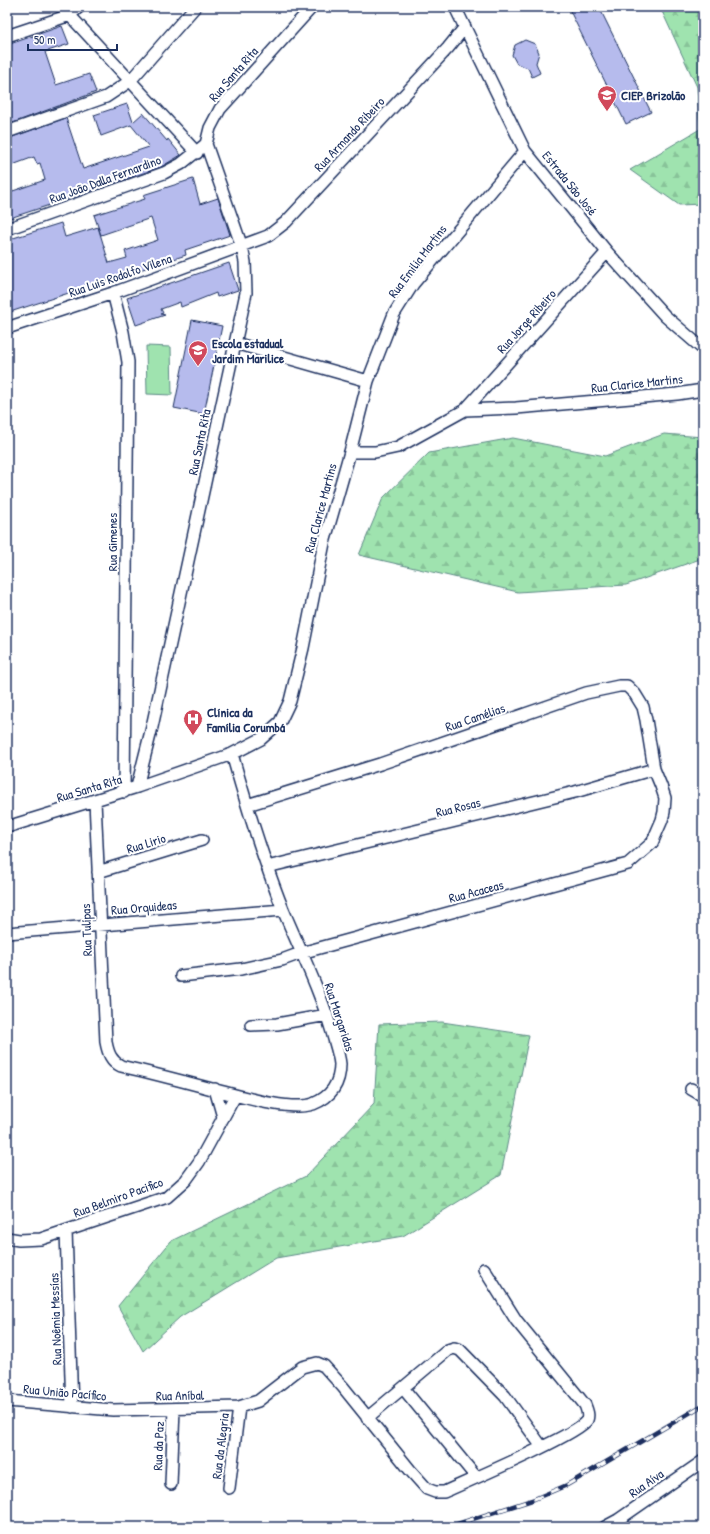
<svg xmlns="http://www.w3.org/2000/svg" width="710" height="1534" viewBox="0 0 710 1534" font-family="'Patrick Hand',sans-serif">
<style>
.forest{fill:url(#forest-firs);stroke:#5d8986}
.park{fill:#9fe3af;stroke:#5d8986}
.building{fill:#b6bbed;stroke:#1b2f5e}
.lines{fill:none;stroke-linecap:round;stroke-linejoin:round}
.street-casing{stroke:#1b2f5e;stroke-width:14}
.street{stroke:#fff;stroke-width:11}
.rail-casing{stroke:#1b2f5e;stroke-width:4.5}
.rail{stroke:#fff;stroke-width:3;stroke-dasharray:9;stroke-linecap:butt}
.labels{text-anchor:middle;stroke-width:4;stroke-linejoin:round;paint-order:stroke}
.street-label{font-size:13px;fill:#1b2f5e;stroke:#fff}
.poi-label{font-size:13px;font-weight:bold;fill:#1b2f5e;stroke:#fff;text-anchor:start}
</style>
<defs>
<pattern id="forest-firs" width="22" height="20" patternUnits="userSpaceOnUse"><rect width="22" height="20" fill="#9fe3af"/><path d="M5 1l3.5 6h-7zM16 11l3.5 6h-7z" fill="#88c399"/></pattern>
</defs>
<rect width="100%" height="100%" fill="#fff"/>
<filter id="ink" filterUnits="userSpaceOnUse"><feTurbulence type="fractalNoise" baseFrequency=".025" numOctaves="2"/><feDisplacementMap in="SourceGraphic" scale="8" xChannelSelector="R" yChannelSelector="G"/><feConvolveMatrix kernelMatrix="1 2 1 2 8 2 1 2 1" color-interpolation-filters="sRGB"/></filter>
<g filter="url(#ink)">
<path class="forest" d="M660,7H703V204L679,205L630,170L700,129L697,87Z
M664,434L703,437V558L626,585L518,592L359,555L383,498L429,453L513,438L605,456Z
M442,1022L529,1035L501,1175L403,1236L276,1258L180,1317L143,1351L118,1306L171,1241L306,1176L374,1104L379,1024Z"/>
<path class="park" d="M146,346L171,347L172,395L147,394Z"/>
<path class="building" d="M568,7H599L651,112L626,124Z
M62,26L69,44L45,52L56,85L89,74L96,92L7,125V75L12,74L7,59V45Z
M525,40L535,44L539,53L536,63L540,73L532,77L528,68L517,64L512,55L515,45Z
M127,104L133,122L143,113L167,141L168,139L181,155L161,167L77,196L7,219V193L45,180L40,163L37,164L34,157L7,167V139L66,118L83,169L149,147L131,125L101,136L94,115Z
M193,179L200,204L218,198L230,235L185,250L186,255L7,313V240L61,223L65,237L98,227L109,263L127,258L125,251L158,240L151,218L101,235L94,215L145,199L143,195Z
M229,263L238,290L217,297L216,293L181,307L180,302L161,309L163,313L161,314L165,315L136,325L127,298Z
M192,320L222,326L204,414L174,408Z"/>
<g class="lines">
<defs>
<path id="street" d="M62,7L197,153
M455,7L525,151L607,252L665,316L703,349
M7,36L70,15L79,7
M7,132L106,97L130,81L195,7
M7,229L164,173L181,164L206,144
M113,293L123,332L128,362L124,792
M7,328L113,293L268,236L286,222L448,48L465,27
M235,343L368,381
M465,410L607,252
M350,452H375L398,447L465,410L516,408L677,394L703,390
M137,787L232,754L261,739L280,722L290,701L303,648L324,543L350,452L368,381L394,314L413,284L525,151
M95,801L106,1042C108,1053 111,1061 121,1066C152,1073 182,1081 212,1089C236,1095 290,1112 313,1104C331,1097 340,1084 340,1064C339,1054 335,1043 332,1032C320,991 301,952 284,912C263,860 247,807 232,754
M7,827L137,787L152,727L246,293L245,262L242,247L206,144L210,128L220,109L312,7
M267,867L575,792L654,769
M98,872L202,840
M7,933L283,910
M181,976L241,969L282,960L301,953L628,864L652,843L662,820L664,812L665,798L661,786L654,769L646,720L643,707L635,694L627,686H619L586,693L380,764L247,805
M251,1025L277,1024L327,1015
M215,1089L223,1117
M691,1089L703,1096
M66,1231L72,1407
M7,1238L19,1240L41,1239L167,1197L186,1180L199,1162L235,1096
M403,1388L476,1477
M7,1401L113,1410L239,1407L258,1401L302,1367L317,1363L324,1366L343,1387L410,1470L427,1489L435,1492H444C466,1482 579,1434 587,1420C589,1415 587,1410 585,1405L516,1320L484,1269
M367,1418L448,1350L454,1348L460,1350L505,1396L542,1447
M171,1484L174,1409
M229,1488L239,1407
M605,1527L618,1520L703,1461"/>
</defs>
<use href="#street" class="street-casing"/>
<use href="#street" class="street"/>
<defs>
<path id="rail" d="M448,1527L532,1500L567,1485L703,1405"/>
</defs>
<use href="#rail" class="rail-casing"/>
<use href="#rail" class="rail"/>
</g>
</g>
<defs>
<symbol id="school-pin" viewBox="-11 -11 22 30"><path d="M0 17L-7.5 6A9.5 9.5 0 1 1 7.5 6Z" fill="#d1495b" stroke="#fff"/><path d="M0-5L7-2L0 1L-7-2ZM-4 1L0 2.5L4 1V4Q0 6-4 4Z" fill="#fff"/></symbol>
<symbol id="hospital-pin" viewBox="-11 -11 22 30"><path d="M0 17L-7.5 6A9.5 9.5 0 1 1 7.5 6Z" fill="#d1495b" stroke="#fff"/><path d="M-5-5h3v3.5h4V-5h3V5h-3V1.5h-4V5h-3Z" fill="#fff"/></symbol>
</defs>
<g fill-rule="evenodd">
<use href="#school-pin" x="596" y="84" width="22" height="30"/>
<use href="#school-pin" x="187" y="339" width="22" height="30"/>
<use href="#hospital-pin" x="182" y="708" width="22" height="30"/>
</g>
<g class="labels">
<g class="street-label">
<text transform="translate(233 74) rotate(-49)" y="5">Rua Santa Rita</text>
<text transform="translate(349 134) rotate(-47)" y="5">Rua Armando Ribeiro</text>
<text transform="translate(105 179) rotate(-20)" y="5">Rua João Dalla Fernardino</text>
<text transform="translate(570 183) rotate(51)" y="5">Estrada São José</text>
<text transform="translate(417 261) rotate(-53)" y="5">Rua Emilia Martins</text>
<text transform="translate(120 275) rotate(-19)" y="5">Rua Luis Rodolfo Vilena</text>
<text transform="translate(526 321) rotate(-48)" y="5">Rua Jorge Ribeiro</text>
<text transform="translate(637 383) rotate(-6)" y="5">Rua Clarice Martins</text>
<text transform="translate(199 442) rotate(-78)" y="5">Rua Santa Rita</text>
<text transform="translate(320 508) rotate(-75)" y="5">Rua Clarice Martins</text>
<text transform="translate(112 542) rotate(-90)" y="5">Rua Gimenes</text>
<text transform="translate(475 717) rotate(-19)" y="5">Rua Camélias</text>
<text transform="translate(89 788) rotate(-17)" y="5">Rua Santa Rita</text>
<text transform="translate(458 807) rotate(-14)" y="5">Rua Rosas</text>
<text transform="translate(146 843) rotate(-17)" y="5">Rua Lirio</text>
<text transform="translate(476 891) rotate(-15)" y="5">Rua Acaceas</text>
<text transform="translate(144 907) rotate(-5)" y="5">Rua Orquideas</text>
<text transform="translate(86 930) rotate(-92)" y="5">Rua Tulipas</text>
<text transform="translate(340 1017) rotate(72)" y="5">Rua Margaridas</text>
<text transform="translate(118 1197) rotate(-20)" y="5">Rua Belmiro Pacifico</text>
<text transform="translate(55 1319) rotate(-92)" y="5">Rua Noêmia Messías</text>
<text transform="translate(65 1392) rotate(5)" y="5">Rua União Pacífico</text>
<text transform="translate(180 1395) rotate(-1)" y="5">Rua Aníbal</text>
<text transform="translate(158 1446) rotate(-88)" y="5">Rua da Paz</text>
<text transform="translate(220 1446) rotate(-83)" y="5">Rua da Alegria</text>
<text transform="translate(646 1483) rotate(-35)" y="5">Rua Aíva</text>
</g>
<g class="poi-label">
<text x="621" y="100">CIEP Brizolão</text>
<text x="212" y="348">Escola estadual<tspan x="212" dy="15">Jardim Marilice</tspan></text>
<text x="207" y="717">Clínica da<tspan x="207" dy="15">Família Corumbá</tspan></text>
</g>
</g>
<rect width="710" height="1534" fill="none" stroke="#fff" stroke-width="24"/>
<rect x="12" y="12" width="686" height="1510" fill="none" stroke="#1b2f5e" stroke-width="1.5" filter="url(#ink)"/>
<path d="M28 44v6h89v-6" fill="none" stroke="#1b2f5e" stroke-width="2"/>
<text x="34" y="44" font-size="12" fill="#1b2f5e" stroke="#ffffff" stroke-width="3" paint-order="stroke">50 m</text>
</svg>
